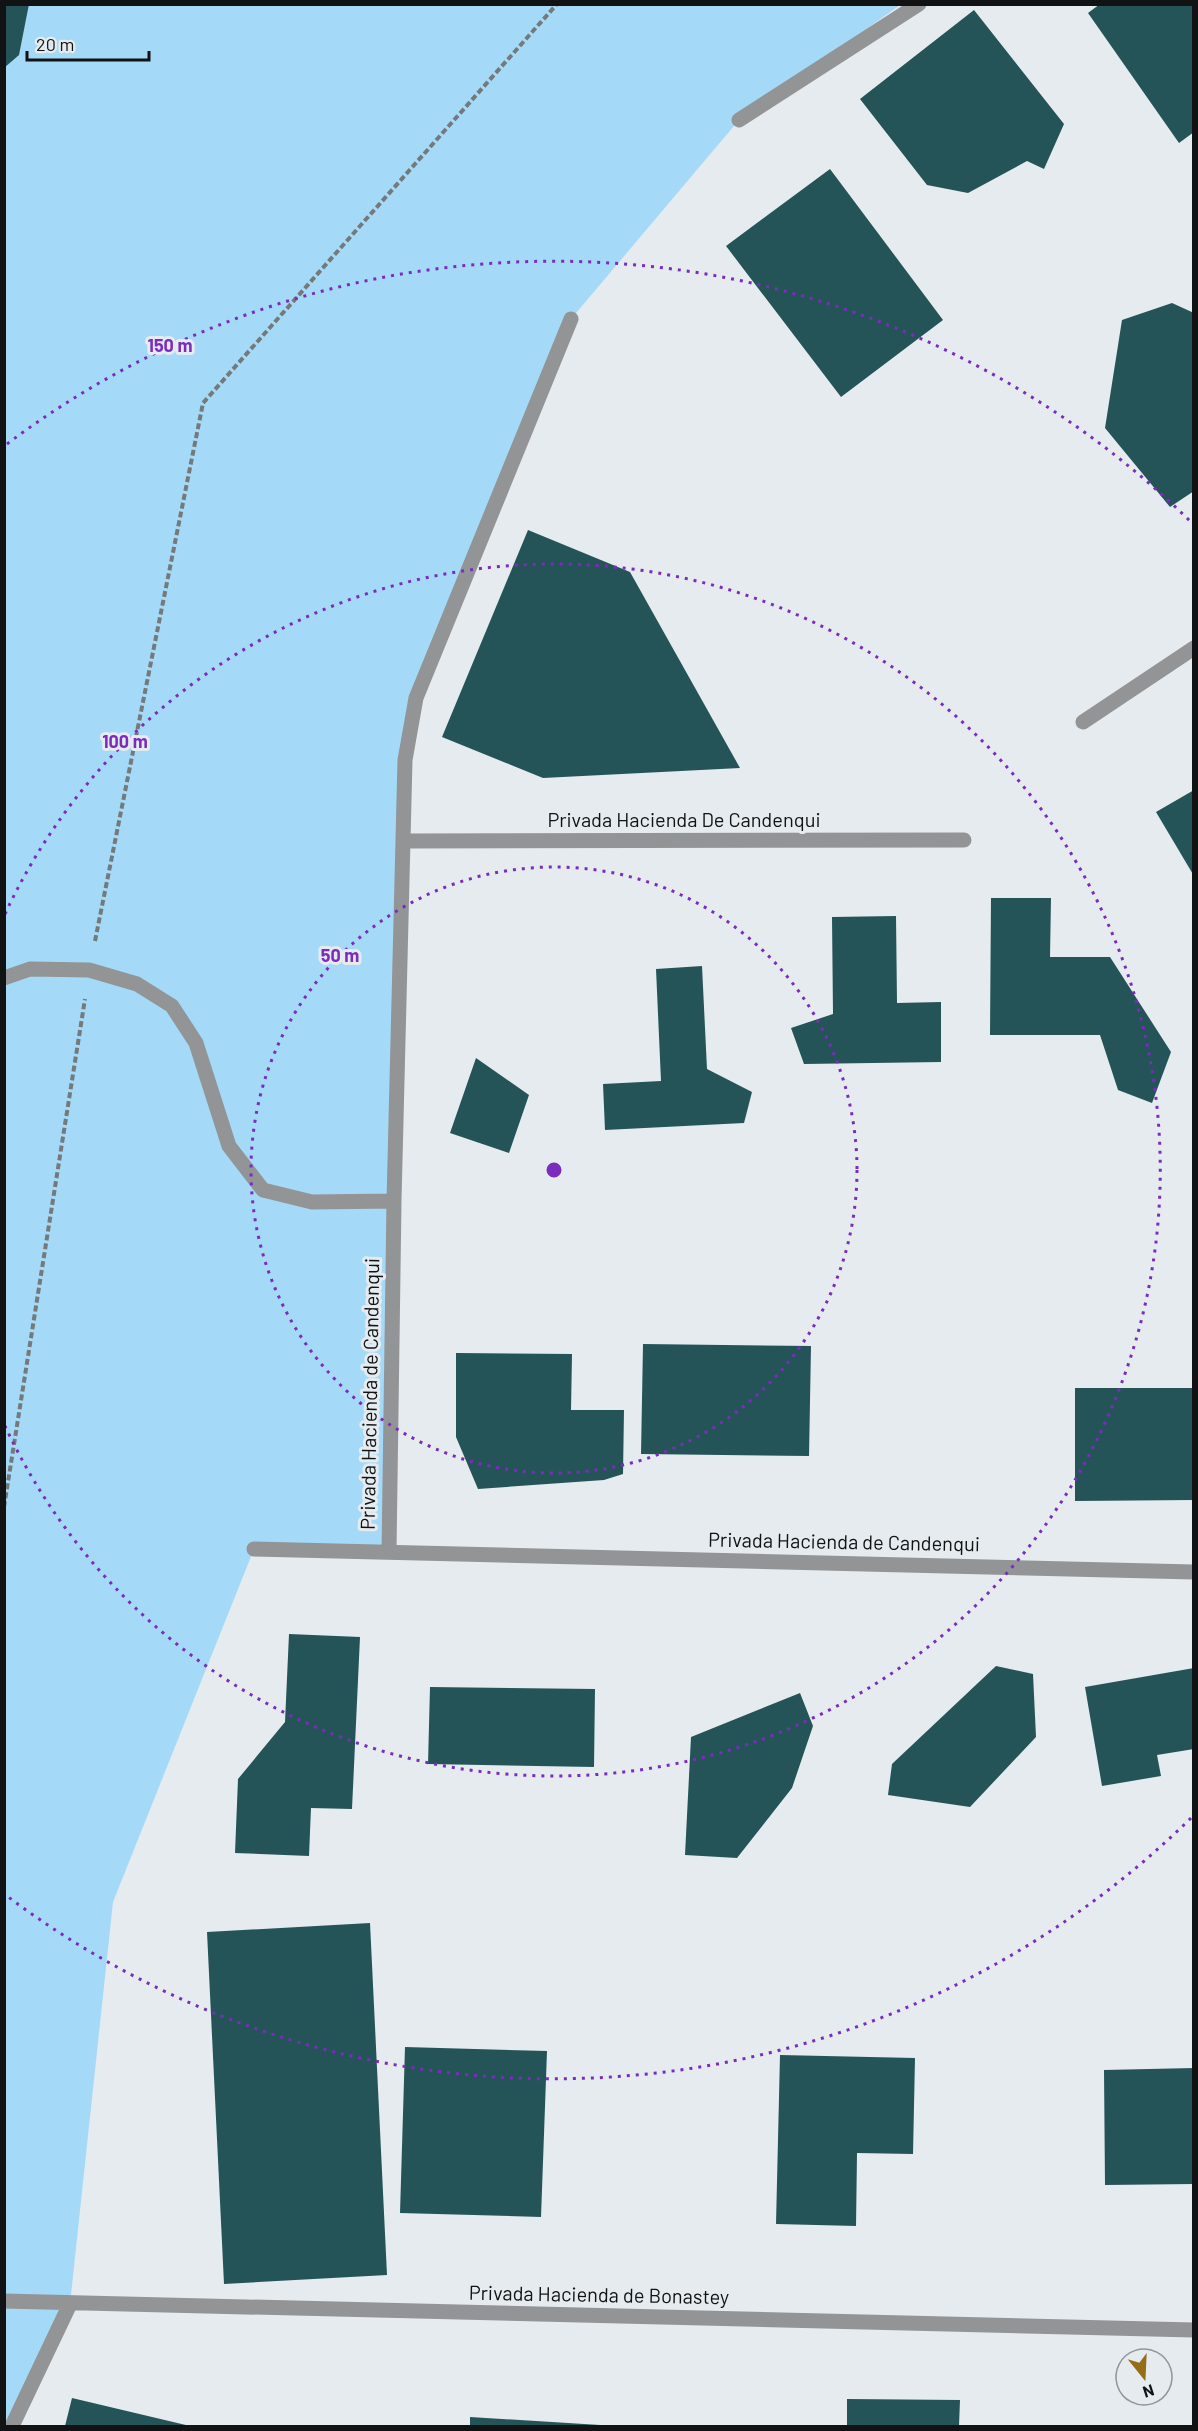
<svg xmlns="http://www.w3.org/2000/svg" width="1198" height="2431" viewBox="0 0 1198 2431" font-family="Barlow,sans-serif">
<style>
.green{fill:#a4daf7}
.building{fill:#255458}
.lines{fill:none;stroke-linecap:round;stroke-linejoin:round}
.path{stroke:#75797b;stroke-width:4;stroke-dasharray:6 3;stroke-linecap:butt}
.minor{stroke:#939496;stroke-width:15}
.ring{fill:none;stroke:#7b2cbf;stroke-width:3;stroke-dasharray:3 6}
.labels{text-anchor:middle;stroke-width:6;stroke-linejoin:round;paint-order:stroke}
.street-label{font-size:20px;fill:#101213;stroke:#e5ebef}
.centre{fill:#7b2cbf;stroke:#e5ebef;stroke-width:3}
.ring-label{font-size:18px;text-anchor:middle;font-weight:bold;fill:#7b2cbf;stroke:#e5ebef;stroke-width:6;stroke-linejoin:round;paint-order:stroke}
</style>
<rect width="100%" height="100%" fill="#e5ebef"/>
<path class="green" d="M5,5H900L739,120L571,319L416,698L405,760L389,1552L254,1549L113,1902L70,2304L12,2426H5Z"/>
<path class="building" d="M4,4H29L19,55L4,68Z
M1100,4H1194V132L1179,143L1088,13Z
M974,10L1064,124L1044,169L1027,161L968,193L927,185L860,99Z
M830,169L943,320L841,397L726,246Z
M1172,303L1194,313V491L1170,507L1105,428L1122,320Z
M528,530L630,572L740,768L543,778L442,737Z
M1194,790V876L1156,812Z
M991,898H1051L1050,957H1110L1171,1052L1152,1103L1118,1090L1100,1035H990Z
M896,916L897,1003L941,1002V1062L804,1064L791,1028L833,1014L832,917Z
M702,966L707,1069L752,1092L744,1123L605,1130L603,1084L661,1081L656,969Z
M476,1058L529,1095L509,1153L450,1133Z
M643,1344L811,1346L809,1456L641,1454Z
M456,1353L572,1354L571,1410H624L623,1474L604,1480L478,1489L456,1437Z
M1075,1388H1194V1500L1075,1501Z
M289,1634L360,1637L352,1809L311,1808L309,1856L235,1853L238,1779L285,1722Z
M996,1666L1033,1674L1036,1737L970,1807L888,1795L892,1764Z
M1194,1668V1749L1157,1755L1161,1776L1102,1786L1085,1687Z
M430,1687L595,1689L594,1767L428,1764Z
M800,1693L813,1726L792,1788L737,1858L685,1855L691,1737Z
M370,1923L387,2275L224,2284L207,1932Z
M405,2047L547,2051L541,2217L400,2213Z
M780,2055L915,2058L913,2154L857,2153L856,2226L776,2224Z
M1194,2068V2184L1105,2185L1104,2070Z
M72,2398L190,2426H65Z
M847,2399L960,2400L959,2426H847Z
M470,2417L600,2425V2426H470Z"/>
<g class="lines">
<path class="path" d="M95,941L203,403L557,4
M4,1507L85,999"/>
<path class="minor" d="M739,120L919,4
M1083,722L1194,648
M404,841L964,840
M4,978L30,969L89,970L137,984L172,1006L196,1043L229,1146L263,1190L312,1202L394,1201
M254,1549L1194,1572
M389,1552L394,1201L405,760L416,698L571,319
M4,2301L1194,2330
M12,2426L70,2304"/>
</g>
<g class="ring">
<circle cx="554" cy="1170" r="303"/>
<path d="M5 914A606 606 0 1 1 5 1426"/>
<path d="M1191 1818A909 909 0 0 1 7 1896M7 444A909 909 0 0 1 1191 522"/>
</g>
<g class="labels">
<g class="street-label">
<text x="684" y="827">Privada Hacienda De Candenqui</text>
<text transform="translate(370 1394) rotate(-89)" y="7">Privada Hacienda de Candenqui</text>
<text transform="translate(844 1542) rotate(1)" y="7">Privada Hacienda de Candenqui</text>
<text transform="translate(599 2295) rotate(1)" y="7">Privada Hacienda de Bonastey</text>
</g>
</g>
<circle cx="554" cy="1170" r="9" class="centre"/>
<g class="ring-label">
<text x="170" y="352">150 m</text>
<text x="125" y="748">100 m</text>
<text x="340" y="962">50 m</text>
</g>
<rect width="1198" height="2431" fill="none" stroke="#101213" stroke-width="12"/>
<g transform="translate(1144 2377) rotate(162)"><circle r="28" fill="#e5ebef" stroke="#909497" stroke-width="1.5"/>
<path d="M0-4.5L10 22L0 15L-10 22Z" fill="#956c17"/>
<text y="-9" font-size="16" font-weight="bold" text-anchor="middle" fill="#101213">N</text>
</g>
<path d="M27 51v9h122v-9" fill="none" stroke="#101213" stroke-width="3"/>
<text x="36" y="51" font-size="18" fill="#101213" stroke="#e5ebef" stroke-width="4.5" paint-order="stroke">20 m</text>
</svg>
